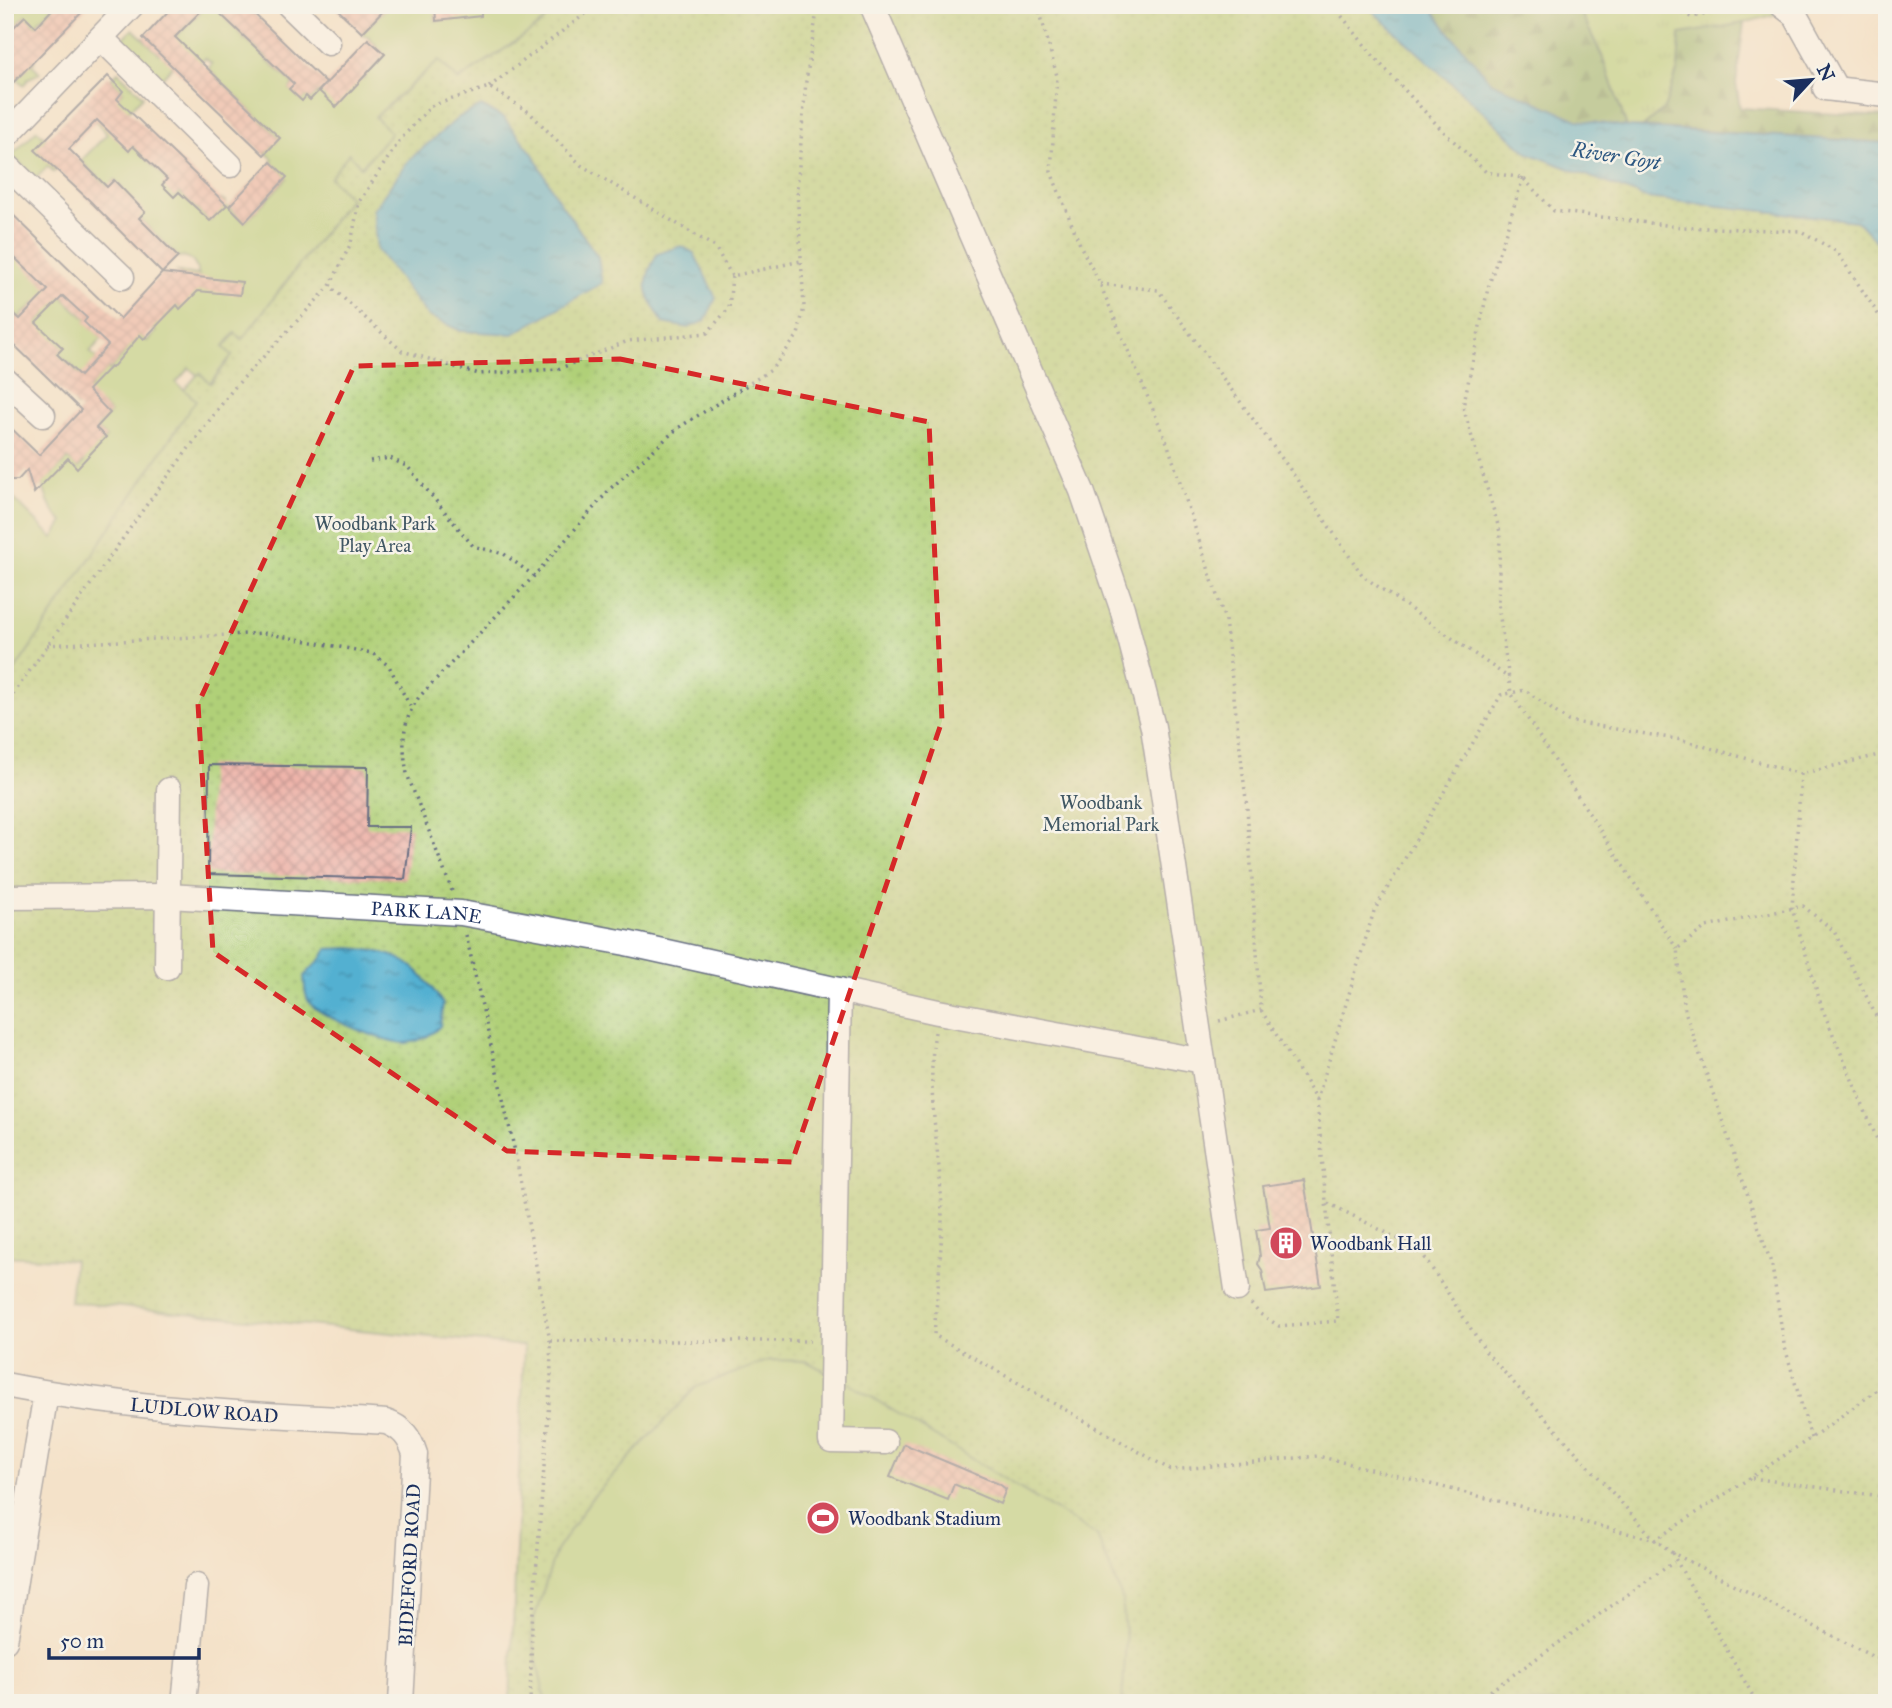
<svg xmlns="http://www.w3.org/2000/svg" width="1892" height="1708" viewBox="0 0 1892 1708" font-family="'IM FELL Great Primer',serif">
<style>
.grass{fill:url(#grass-tufts);stroke:#66806b;stroke-width:2}
.forest{fill:url(#forest-firs);stroke:#547063;stroke-width:2}
.park{fill:url(#park-dots);stroke:#66806b;stroke-width:2}
.garden{fill:#b0d078;stroke:#66806b;stroke-width:2}
.water{fill:url(#water-ripples);stroke:#377098;stroke-width:2}
.building{fill:url(#building-cross-hatch);fill-rule:evenodd}
.lines{fill:none;stroke-linecap:round;stroke-linejoin:round}
.minor-casing{stroke:#676e83;stroke-width:27}
.path{stroke:#676e83;stroke-width:3.5;stroke-dasharray:2 5;stroke-linecap:butt}
.minor{stroke:#fff;stroke-width:24}
.marked{fill:none;stroke:#d62828;stroke-width:5;stroke-dasharray:14 9;stroke-linejoin:round}
.labels{text-anchor:middle;stroke-width:5;stroke-linejoin:round;paint-order:stroke}
.park-label{font-size:19px;fill:#405764;stroke:#f7f3e8}
.street-label{font-size:19px;fill:#1b2f5e;stroke:#f7f3e8}
.poi-label{font-size:19px;fill:#1b2f5e;stroke:#f7f3e8;text-anchor:start}
.water-label{font-size:21px;font-style:italic;fill:#2c5680;stroke:#f7f3e8}
</style>
<defs>
<pattern id="grass-tufts" width="24" height="20" patternUnits="userSpaceOnUse" patternTransform="scale(1.75)"><rect width="24" height="20" fill="#b0d078"/><path d="M3 7l-1-3M5 7V3M7 7l1-3M15 17l-1-3M17 17v-4M19 17l1-3" fill="none" stroke="#97b36a"/></pattern>
<pattern id="forest-firs" width="22" height="20" patternUnits="userSpaceOnUse" patternTransform="scale(1.75)"><rect width="22" height="20" fill="#8cb268"/><path d="M5 1l3.5 6h-7zM16 11l3.5 6h-7z" fill="#729159"/></pattern>
<pattern id="park-dots" width="8" height="8" patternUnits="userSpaceOnUse" patternTransform="scale(1.75)"><rect width="8" height="8" fill="#b0d078"/><path d="M2 2h.1M6 6h.1" fill="none" stroke="#97b36a" stroke-width="1.8" stroke-linecap="round"/></pattern>
<pattern id="water-ripples" width="26" height="14" patternUnits="userSpaceOnUse" patternTransform="scale(1.75)"><rect width="26" height="14" fill="#53b0d1"/><path d="M2 4q2-2 4 0t4 0M15 11q2-2 4 0t4 0" fill="none" stroke="#4490ad"/></pattern>
<pattern id="building-cross-hatch" width="8" height="8" patternUnits="userSpaceOnUse" patternTransform="scale(1.75)"><rect width="8" height="8" fill="#edaea4"/><path d="M0 0l8 8M0 8l8-8" fill="none" stroke="#bf8e89"/></pattern>
</defs>
<rect width="100%" height="100%" fill="#f7f3e8"/>
<filter id="ink" filterUnits="userSpaceOnUse"><feTurbulence type="fractalNoise" baseFrequency=".0143" numOctaves="2"/><feDisplacementMap in="SourceGraphic" scale="14" xChannelSelector="R" yChannelSelector="G"/><feConvolveMatrix kernelMatrix="1 2 1 2 8 2 1 2 1" color-interpolation-filters="sRGB"/></filter>
<filter id="wash" filterUnits="userSpaceOnUse"><feTurbulence type="fractalNoise" baseFrequency=".00686" numOctaves="4" result="noise"/><feDisplacementMap in="SourceGraphic" scale="28" xChannelSelector="R" yChannelSelector="G"/><feGaussianBlur stdDeviation="1.57" result="paint"/><feColorMatrix in="noise" values="0 0 0 0 0 0 0 0 0 0 0 0 0 0 0 0 0 1.4 0 .05"/><feComposite in="paint" operator="in"/></filter>
<g filter="url(#wash)">
<rect width="100%" height="100%" fill="#f4e2c9"/>
<path class="grass" d="M1577,5H1774L1784,12L1733,26L1681,34L1678,69L1664,109L1643,127H1627L1602,56Z"/>
<path class="forest" d="M1429,5H1577L1602,56L1627,127L1577,120L1491,82L1448,31Z
M1744,23L1736,83L1740,108L1887,117V143L1643,127L1664,109L1678,69L1680,34Z"/>
<path class="park" d="M561,5H1366L1528,153L1647,198L1857,221L1887,253V1703H510L524,1346L70,1302L74,1260L5,1256V685L195,401L184,390L199,373L211,383L232,356L223,347L236,333L243,338L350,199L329,178L349,153L362,167L390,133L375,117L440,60L459,80L537,27Z"/>
<path class="garden" d="M57,5L38,22L36,27L25,16L18,24V46L35,62L33,65L40,73L29,78L24,85L17,79L28,67L5,39V6Z
M206,5H234L224,17L244,37V40H247L267,59V62H269L293,83L290,89L302,101L306,96L310,100L324,88V83L365,78V76L385,55L368,36H363L362,33L385,9L381,5H435L436,21L454,19L453,5H561L537,27L458,80L439,60L375,117L391,133L361,167L349,153L330,178L350,198L242,339L235,333L223,347L232,355L210,383L200,373L197,375L189,368L176,383L196,400L5,685V490L53,538L63,522C44,505 41,480 39,455L50,476L68,459L78,468L84,462L89,437L98,445L106,438L96,428L110,413L102,405L77,406L75,404L91,387L70,364L57,355L63,348L56,342L31,329L46,313L35,303L19,318L5,305V251L19,252L74,308L105,335L90,352L110,370L123,355L128,341L139,333L147,341L156,332L147,323L169,313L175,307L170,299L180,308L188,281L178,272L199,275C196,265 191,254 178,257L117,196L123,189L115,180L108,187L84,164L75,167L107,134L96,121L123,91L111,79L118,72L143,96L129,111L128,150L133,146L172,184L174,197L179,192L210,221L218,213L221,200L226,201V206L245,222L287,178L271,162L273,159L266,153L279,138L208,69L212,64L205,58L201,62L172,67L159,81L119,42L133,29L159,54L202,10H205Z
M37,130L66,158L54,172L48,166L36,178L14,158L13,154Z
M770,1360L806,1361L850,1384L1097,1536L1122,1598L1126,1641L1122,1703H546L532,1639V1625L556,1551L591,1499L696,1387Z"/>
<path class="water" d="M1366,5H1429L1448,31L1491,82L1577,120L1627,127L1887,143V253L1857,221L1646,198L1528,153Z
M481,106L504,118L533,154L557,198L598,257L602,283L513,334L461,331L428,316L377,250L373,210L409,160L459,117Z
M681,246L694,253L716,298L705,321L688,328L663,323C645,292 640,286 657,254Z
M351,948C402,953 415,962 443,1004L440,1026C431,1036 421,1041 407,1043C390,1045 318,1016 309,1002C304,995 305,984 304,976L322,958L327,949Z"/>
<g id="blocks">
<path class="building" d="M56,5H89L5,91V36L25,16L36,27Z
M174,5H207L175,37L280,138L264,155L143,38Z
M211,5H245L326,83L310,100L306,96L302,101L289,89L294,84Z
M333,5H389L362,33Z
M435,5H481V16L436,21Z
M368,39L385,54L336,107L319,91Z
M108,76L123,91L117,99L227,205L210,221L179,192L174,197L162,185L167,179L133,146L129,151L97,120L69,149L107,187L114,180L145,212L139,218L178,257L162,273L89,200L35,150Z
M271,162L287,177L245,222L229,206Z
M5,207L120,319L162,273L242,282L240,295L198,291L180,309L177,305L144,339L140,335L112,368L110,367L88,390L110,413L96,428L106,437L77,468L68,458L34,493L27,470L18,480H5V422L39,455L81,410L5,336V305L20,319L48,290L14,257L5,266ZM63,296L87,318L84,322L108,345L80,376L57,354L63,348L36,323Z
M209,765L368,767L367,827H411L405,879L208,874Z
M1304,1180L1321,1286L1266,1293L1262,1270L1258,1264L1260,1256L1256,1230L1270,1228L1263,1186Z
M904,1444L999,1484L1006,1489L1000,1504L954,1484L948,1500L890,1477Z"/>
</g>
</g>
<g filter="url(#ink)">
<use href="#blocks" fill-opacity="0" stroke="#676e83" stroke-width="2"/>
<g class="lines">
<defs>
<g id="minor">
<path d="M289,5L328,43"/>
<path d="M1782,5L1795,15L1836,89"/>
<path d="M101,38L230,165"/>
<path d="M1825,88L1887,95"/>
<path d="M5,137L132,5"/>
<path d="M5,164L122,277"/>
<path d="M5,380L43,415"/>
<path id="s1" d="M5,897L168,896L461,913L626,943L938,1012L1203,1061L1153,727L1122,608L1082,491L872,5"/>
<path d="M167,967L169,790"/>
<path d="M839,990L831,1441L885,1442"/>
<path d="M1203,1061L1237,1289"/>
<path id="s2" d="M5,1385C131,1410 259,1414 386,1422C403,1428 410,1438 415,1454L401,1703"/>
<path d="M5,1641L46,1393"/>
<path d="M184,1703L196,1586"/>
</g>
</defs>
<use href="#minor" class="minor-casing"/>
<path class="path" d="M1038,5L1057,76L1051,172L1081,247L1100,284L1168,445L1225,620L1247,808L1261,1010L1317,1100L1374,911L1501,695L1525,690L1568,721L1682,740L1801,774L1887,753
M1333,5L1375,58L1440,128L1486,172L1523,178L1554,211L1681,227L1801,231L1837,252L1882,320L1887,356
M1663,5L1691,17L1757,5
M818,14L827,5
M489,87L589,11L591,5
M1523,178L1488,288L1463,407L1500,532L1498,604L1511,693L1677,949
M732,276L715,247L581,165L529,112L489,87L431,106L400,140L359,202L351,243L330,286L402,351L479,374L558,369L628,341L707,333L729,308L732,276L801,261
M1100,284L1158,290L1289,468L1363,576L1509,678
M370,461L390,458L408,467L473,546L504,554L534,576
M47,645L264,633L372,653L389,666L411,708
M5,706L145,507L233,389L330,286
M1801,774L1792,908L1822,1008L1887,1163
M452,891L407,774C402,743 401,723 419,697L534,576L611,488L678,428L771,370L798,335L804,307L797,190L806,81L818,5
M466,935L515,1152L550,1341L551,1375L532,1625L530,1703
M1219,1021L1261,1010
M935,1032C925,1095 942,1157 942,1221C941,1259 937,1297 934,1335L1171,1470L1318,1456L1655,1540L1811,1438L1887,1383
M1317,1100L1326,1202
M1251,1304L1260,1314L1279,1326L1338,1321L1326,1202L1420,1250L1486,1352L1655,1540L1671,1552L1887,1664
M550,1341H810
M1811,1438L1784,1344L1772,1266L1685,1011L1677,949L1706,927L1803,906L1834,931L1887,1038
M1752,1478L1887,1497
M1672,1553L1757,1703
M1473,1703L1674,1562"/>
<use href="#minor" class="minor"/>
</g>
</g>
<path d="M0 0H1892V1708H0ZM620,359L929,422L942,721L792,1162L507,1151L213,952L198,704L354,366Z" fill="#f4e2c9" fill-opacity=".55" fill-rule="evenodd"/>
<path class="marked" d="M620,359L929,422L942,721L792,1162L507,1151L213,952L198,704L354,366Z"/>
<defs>
<symbol id="building-disc" viewBox="-11 -11 22 22"><circle r="9.5" fill="#d1495b" stroke="#f7f3e8"/><path d="M-4-6H4V6H1V3H-1V6H-4ZM-2.5-4.3h1.7v1.8h-1.7ZM.8-4.3h1.7v1.8H.8ZM-2.5-1h1.7V.8h-1.7ZM.8-1h1.7V.8H.8Z" fill="#fff"/></symbol>
<symbol id="stadium-disc" viewBox="-11 -11 22 22"><circle r="9.5" fill="#d1495b" stroke="#f7f3e8"/><path d="M0-5a6.5 5 0 1 0 0 10a6.5 5 0 1 0 0-10ZM-3.5-1.8h7v3.6h-7Z" fill="#fff"/></symbol>
</defs>
<g fill-rule="evenodd">
<use href="#building-disc" x="1267" y="1224" width="38" height="38"/>
<use href="#stadium-disc" x="804" y="1499" width="38" height="38"/>
</g>
<g class="labels">
<g class="park-label">
<text x="375" y="530">Woodbank Park<tspan x="375" dy="22">Play Area</tspan></text>
<text x="1101" y="809">Woodbank<tspan x="1101" dy="22">Memorial Park</tspan></text>
</g>
<g class="street-label">
<text dy="7" stroke="none"><textPath href="#s1" startOffset="422">PARK LANE</textPath></text>
<text dy="7" stroke="none"><textPath href="#s2" startOffset="201">LUDLOW ROAD</textPath></text>
<text transform="translate(409 1565) rotate(-87)" y="7">BIDEFORD ROAD</text>
</g>
<g class="poi-label">
<text x="1310" y="1250">Woodbank Hall</text>
<text x="848" y="1525">Woodbank Stadium</text>
</g>
<g class="water-label">
<text transform="translate(1616 156) rotate(9)" y="7">River Goyt</text>
</g>
</g>
<rect width="1892" height="1708" fill="none" stroke="#f7f3e8" stroke-width="28"/>
<g transform="translate(1811 80) rotate(64)" stroke="#f7f3e8" stroke-width="5" paint-order="stroke">
<path d="M0-5L12 26L0 18L-12 26Z" fill="#1b2f5e"/>
<text y="-10" font-size="19" font-weight="bold" text-anchor="middle" fill="#1b2f5e">N</text>
</g>
<path d="M49 1648v10h150v-10" fill="none" stroke="#1b2f5e" stroke-width="3.5"/>
<text x="60" y="1648" font-size="21" fill="#1b2f5e" stroke="#f7f3e8" stroke-width="5" paint-order="stroke">50 m</text>
</svg>
